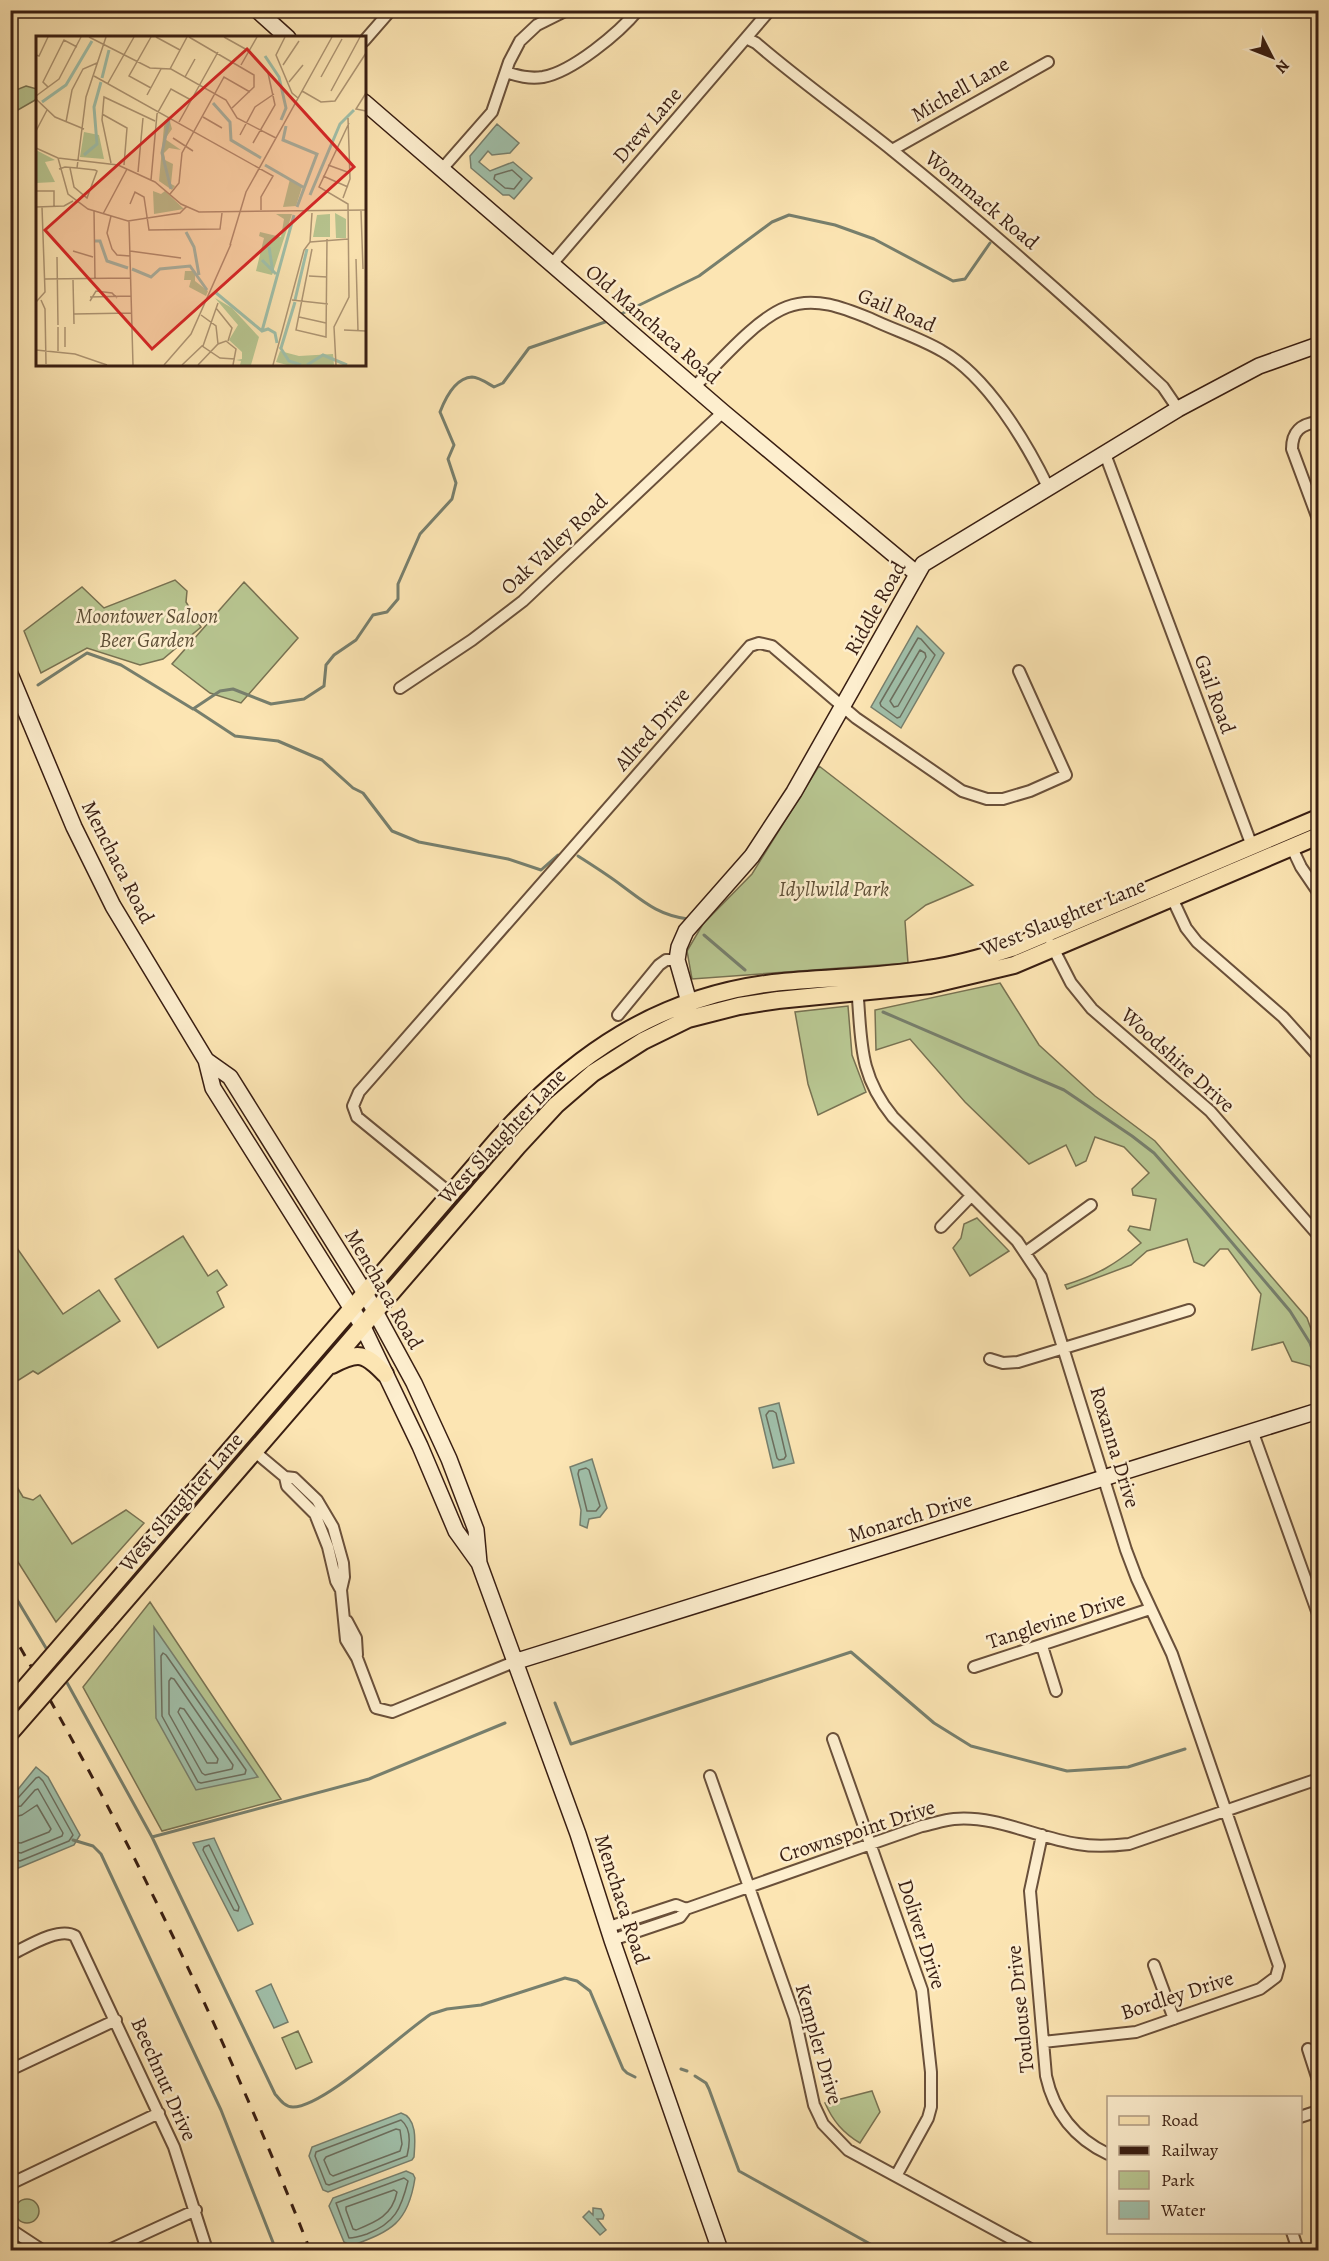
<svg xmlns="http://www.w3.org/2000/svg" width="1329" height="2261" viewBox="0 0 1329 2261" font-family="Alegreya,serif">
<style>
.green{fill:#b8c691;stroke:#787252;stroke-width:1.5}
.water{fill:#a0bfa9;stroke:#777f6d;stroke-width:1.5}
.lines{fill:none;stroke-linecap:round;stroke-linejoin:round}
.shore{stroke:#6c6e5e;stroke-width:1.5}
.stream{stroke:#777f6d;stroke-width:3}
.street-casing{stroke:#6a503a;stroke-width:14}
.secondary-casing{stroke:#391e12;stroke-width:18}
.primary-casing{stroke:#391e12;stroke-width:20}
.street{stroke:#fdeece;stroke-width:10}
.secondary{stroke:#fdeece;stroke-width:15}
.primary{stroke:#fce5b3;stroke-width:16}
.rail{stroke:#391e12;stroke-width:3;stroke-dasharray:10 10;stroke-linecap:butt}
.primary-bridge-casing{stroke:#391e12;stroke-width:20;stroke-linecap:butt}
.primary-bridge{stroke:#fce5b3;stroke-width:16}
.labels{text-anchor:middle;stroke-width:5;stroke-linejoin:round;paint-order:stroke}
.street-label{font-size:21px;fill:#391e12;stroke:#fdeece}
.park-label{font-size:21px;font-style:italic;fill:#5f5038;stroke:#fdeece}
.inset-river{fill:none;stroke:#a0bfa9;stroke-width:3}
.inset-road{fill:none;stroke:#ae9573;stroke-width:1.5}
.view{fill:#d62828;fill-opacity:0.15;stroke:#d62828;stroke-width:3}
.inset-edge{fill:none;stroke:#391e12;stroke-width:3}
</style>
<rect width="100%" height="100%" fill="#fce5b3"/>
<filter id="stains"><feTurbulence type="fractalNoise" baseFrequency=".00333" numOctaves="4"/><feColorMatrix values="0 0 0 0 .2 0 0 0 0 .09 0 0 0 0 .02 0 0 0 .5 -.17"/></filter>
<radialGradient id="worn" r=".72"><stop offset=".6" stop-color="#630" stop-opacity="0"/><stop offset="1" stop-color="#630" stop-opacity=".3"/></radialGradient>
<path class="green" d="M26,86L37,89V99L11,114V92Z
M175,580L187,591L186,602L201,627L163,659L140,665L87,648L41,673L24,631L82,587L104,608Z
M244,582L298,638L241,703L210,693L172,664Z
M819,766L973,885L926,905L905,921L908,963L692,979L687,951L703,924L752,874Z
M1000,983L1039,1045L1095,1096L1155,1141L1307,1318L1318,1348V1387L1310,1366L1292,1361L1283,1342L1252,1350L1261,1294L1228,1249H1220L1204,1266L1194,1262L1187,1239L1147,1251L1131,1265L1067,1289L1065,1285C1099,1274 1113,1266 1141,1243L1128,1230L1130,1226L1150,1230L1156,1199L1133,1195L1132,1189L1149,1173L1124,1147L1095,1137L1086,1161L1076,1166L1066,1145L1029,1164L965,1102L910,1039L876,1050L875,1010Z
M848,1006L852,1055L866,1092L818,1115L808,1084L795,1012Z
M977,1218L1009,1251L970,1276L953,1248L961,1238L964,1224Z
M183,1236L208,1276L217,1270L227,1285L217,1292L224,1307L158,1348L115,1279Z
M10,1238L63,1314L99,1290L120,1321L38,1374L33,1371L11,1385Z
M11,1477L23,1497L33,1500L40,1495L72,1544L126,1510L144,1523L56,1622L11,1551Z
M150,1602L281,1799L162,1831L83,1687Z
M298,2031L312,2062L296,2069L282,2038Z
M872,2091L880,2112L860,2143C843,2133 833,2121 825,2103Z
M15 2211a12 12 0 1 1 24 0a12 12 0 1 1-24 0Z"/>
<path class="water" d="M497,124L519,143L510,153L492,155L488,151L479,162L490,171L513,162L532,178L514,199L509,195H503L471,168L470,156Z
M917,626L944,653L901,728L871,707Z
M779,1403L794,1463L773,1468L759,1408Z
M592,1459L607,1508L600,1517L589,1519L587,1528L580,1525L581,1510L570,1467Z
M154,1627L258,1777L196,1790L156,1718Z
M36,1767L48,1777L80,1835L74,1845L16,1869L11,1860V1798Z
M214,1838L253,1924L238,1931L193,1843Z
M271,1984L288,2022L274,2028L256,1991Z
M401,2113C418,2118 415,2143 414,2157L412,2160L328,2192L323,2190L309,2156L312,2147Z
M406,2171L413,2174L415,2178C408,2224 391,2231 351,2246L344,2242L329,2206L333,2198Z
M593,2208L601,2209L604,2215L603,2219H597L606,2230L600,2235L583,2217L589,2211L593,2215Z"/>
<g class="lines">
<path class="shore" d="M512,170L522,179L514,189L505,188L494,179L495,175Z
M918,638L921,639L935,655L900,717L897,718L881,706L880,703Z
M920,650L925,653L926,657L898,706L894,707L890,701Z
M769,1411H773L776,1413L786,1456L784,1459L779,1460L777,1458L766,1415Z
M586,1468L589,1470L600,1506L596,1511H587L578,1474L579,1470Z
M163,1653L166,1655L246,1770L245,1774L201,1783L198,1782L162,1716L161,1656Z
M171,1678L174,1679L233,1765L232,1769L205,1775L202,1773L169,1714V1681Z
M180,1708L184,1709L218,1759L217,1763H207L178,1712Z
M10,1801L17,1799L36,1778L39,1777L43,1781L73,1835L69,1841L20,1861L10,1858
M10,1808L21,1806L35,1790L38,1789L63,1833L62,1836L21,1853L10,1851
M10,1818L22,1815L37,1805L51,1829L49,1832L21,1843L10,1842
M209,1845L239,1907L238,1911L234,1910L203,1850L204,1847Z
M401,2120C411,2128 410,2144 407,2156L329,2185L326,2184L315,2156L316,2152Z
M396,2129L400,2130L402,2144L400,2151L333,2176L330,2174L324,2160L326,2157Z
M404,2178L408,2181C401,2209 395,2223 367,2234C361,2236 355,2238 349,2238L336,2203Z
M394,2190L397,2192C392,2216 376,2222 356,2230L353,2229L346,2210V2207Z"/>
<path class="stream" d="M621,314L699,276L772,222L789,215L835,225L874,239L953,281L965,279L990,243
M38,685L87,653L121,665L193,709L220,691L233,689L271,704L304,699L324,686L326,665L334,655L356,640L373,615L387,612L398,599V584L420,534L452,499L456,483L448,459L454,445L440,412C445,399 455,378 472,377C479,377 487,383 494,387L503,383L529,348L608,321
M194,709L235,736L278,741L322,760L353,788L363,793L392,831L419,842L508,859L541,870L558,855
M578,856C592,865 608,875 621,885C644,902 658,915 688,919
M704,935L745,970
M883,1012L1064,1090L1132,1136L1154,1153L1206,1212L1290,1311L1310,1343L1318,1366
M10,1588L49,1653
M65,1679L152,1837L275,2094C280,2100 285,2107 293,2107C324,2107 402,2033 431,2014L447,2009L481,2005L565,1978L577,1981L590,1991L623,2069L627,2073L635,2077
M555,1703L571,1744L851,1652L934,1723L971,1746L1067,1771L1128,1767L1185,1749
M152,1837L369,1779L505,1723
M73,1840L93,1846L101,1854L221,2110L276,2250
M681,2069L687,2071
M695,2076L706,2083L709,2089L739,2171L881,2250"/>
<defs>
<path id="street" d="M746,38L756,43C800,81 847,114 892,150C985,225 1075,305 1163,387L1178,409
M364,41L391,10
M506,72C518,76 529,79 543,77C572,72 619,33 638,10
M892,150L1048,62
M442,169L492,112L509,62L520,41L537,25L567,10
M552,264L770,10
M694,387C719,363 755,319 787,307C815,296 844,308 871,319C894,330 920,338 942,351C987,376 1026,442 1048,487
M1318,422C1301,424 1292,431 1292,449L1318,519
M1105,454L1252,846
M400,688L472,640L523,601L723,412
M1292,848L1301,867L1318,892
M1172,898L1186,928L1197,942L1283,1017L1318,1056
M1051,944L1071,983L1092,1009L1210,1111L1318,1235
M857,987C862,1039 857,1073 893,1117L1017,1241L1041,1277L1126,1550L1137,1579L1172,1654L1279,1966L1276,1977L1260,1989L1136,2032L1043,2042
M618,1015L659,965L666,960H677
M450,1193L357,1117L353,1106L359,1092L750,646L759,643L772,646L856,718L962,791L987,799H1003L1030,791L1066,775L1019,671
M941,1227L971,1196
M1026,1252L1091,1205
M990,1359L1003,1363L1018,1362L1189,1310
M1253,1433L1318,1614
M254,1451L285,1477L287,1486L315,1514L328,1547L336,1581L341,1590
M285,1477L294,1478L317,1500L333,1527L343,1563L344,1577L341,1590L346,1640L357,1658L376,1708L392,1712L514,1662
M347,1621L356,1638L357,1655
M1042,1646L1056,1691
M974,1667L1150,1609
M833,1739L922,1990L931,2072V2107L928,2118L896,2176
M710,1776L795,2018L814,2105L823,2124L848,2150L1032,2250
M1042,1835L1030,1891L1046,2076C1054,2112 1074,2138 1108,2154
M609,1927L676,1905L686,1909
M612,1940L680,1917L686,1909L922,1826C933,1824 943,1820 954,1819C996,1815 1037,1838 1078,1844C1095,1847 1112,1846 1129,1844L1318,1779
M10,1955C27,1947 59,1926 75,1936L174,2147L207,2250
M1154,1965L1174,2019
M1308,2049L1318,2080
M10,2070L116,2020
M1300,2117L1318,2111
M10,2184L159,2113
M10,2229L42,2250
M1292,2232L1298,2250
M109,2250L196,2210"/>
<path id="secondary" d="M257,10L288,38
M364,102L723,412L916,573
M10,674L74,827L113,906L206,1060L213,1088L362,1325L420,1446L456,1531L479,1563L578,1834L612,1940L720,2250
M688,1013L689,1002L677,960L679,947L686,931L752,856L794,792L923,564L1178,409L1259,366L1318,345
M206,1060L230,1077L365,1293L414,1383L449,1459L476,1530L479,1563
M514,1662L1318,1411"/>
<path id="primary" d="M332,1365C359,1351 365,1353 385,1374
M92,1610L498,1139C574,1054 658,997 773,983C825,977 877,978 928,969C956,965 984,957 1012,948L1318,818
M106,1623L518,1146L556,1105L593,1073L643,1041L688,1019L739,1006L778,1000L930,985L1014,965L1318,836"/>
</defs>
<use href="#street" class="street-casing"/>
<use href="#secondary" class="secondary-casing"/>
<use href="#primary" class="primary-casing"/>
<use href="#street" class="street"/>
<use href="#secondary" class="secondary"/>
<use href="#primary" class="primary"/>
<path class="rail" d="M10,1630C126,1828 226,2037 310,2250"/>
<defs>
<path id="primary-bridge" d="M10,1705L92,1610
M10,1733L106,1623"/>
</defs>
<use href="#primary-bridge" class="primary-bridge-casing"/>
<use href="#primary-bridge" class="primary-bridge"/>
</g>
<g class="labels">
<g class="street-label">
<text transform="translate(960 89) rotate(-30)" y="7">Michell Lane</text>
<text transform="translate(647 125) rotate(-49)" y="7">Drew Lane</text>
<text transform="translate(982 200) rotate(40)" y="7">Wommack Road</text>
<text transform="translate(897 310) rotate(23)" y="7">Gail Road</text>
<text transform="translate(653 324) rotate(41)" y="7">Old Manchaca Road</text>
<text transform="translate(554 544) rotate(-43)" y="7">Oak Valley Road</text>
<text transform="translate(875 608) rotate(-61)" y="7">Riddle Road</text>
<text transform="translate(1215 694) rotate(70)" y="7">Gail Road</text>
<text transform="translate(652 729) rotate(-49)" y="7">Allred Drive</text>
<text transform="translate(118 862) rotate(63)" y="7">Menchaca Road</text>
<text transform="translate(1063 917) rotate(-22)" y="7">West Slaughter Lane</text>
<text transform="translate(1178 1060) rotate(42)" y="7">Woodshire Drive</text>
<text transform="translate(502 1136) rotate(-47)" y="7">West Slaughter Lane</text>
<text transform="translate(384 1289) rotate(60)" y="7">Menchaca Road</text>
<text transform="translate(1115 1447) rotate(73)" y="7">Roxanna Drive</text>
<text transform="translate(181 1502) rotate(-49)" y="7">West Slaughter Lane</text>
<text transform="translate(910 1517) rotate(-17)" y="7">Monarch Drive</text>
<text transform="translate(1056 1620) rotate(-18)" y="7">Tanglevine Drive</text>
<text transform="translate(857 1831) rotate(-18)" y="7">Crownspoint Drive</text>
<text transform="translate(622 1899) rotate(72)" y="7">Menchaca Road</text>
<text transform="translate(922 1934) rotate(72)" y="7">Doliver Drive</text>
<text transform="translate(1177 1995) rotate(-18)" y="7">Bordley Drive</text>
<text transform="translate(1020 2009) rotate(-96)" y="7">Toulouse Drive</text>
<text transform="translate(819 2044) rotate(74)" y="7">Kempler Drive</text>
<text transform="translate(164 2079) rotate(66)" y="7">Beechnut Drive</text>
</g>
<g class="park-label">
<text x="147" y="623">Moontower Saloon<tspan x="147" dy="24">Beer Garden</tspan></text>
<text x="834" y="896">Idyllwild Park</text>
</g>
</g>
<g transform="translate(36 36)">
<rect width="330" height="330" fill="#fce5b3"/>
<path d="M133,82L136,93L129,103L145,114L133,112L128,117L129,124L137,128L135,148L139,150L136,154L123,145L128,90ZM48,96L63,99L68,123L44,121ZM0,114L19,124L9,126L19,146L0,147ZM254,143L266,151L260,170L247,171ZM117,155L125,158L129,155L148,173L118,178ZM299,177L310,183V202H300ZM240,178H256L236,239L220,235L228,202L223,200L224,196L245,201L248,183ZM294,178V201H277L281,179ZM149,235H159V245L172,255L170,260L153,251L155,244H148ZM179,262L196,272L223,301L215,329H204L205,325L200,324L206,323V316L193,304L202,289ZM244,315L263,320L297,318L298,329H251L240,326Z" fill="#b8c691"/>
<path class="inset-river" d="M229,20L243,41L250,72L245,84M66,42L73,14M6,66L30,49L56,5M177,67L194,86L195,104L225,122M133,84L126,117L135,153M250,90L247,104L281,118L261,171M48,119L61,108L58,71L65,46M229,129L267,151M274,159L304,88L318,74M150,196L158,211L163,239M59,205H64L71,225L92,232M233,211L237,237M226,224L240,238M96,233L115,241L124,233L154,230L171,254M179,256L226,295L232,293L239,297L241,307M259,264L271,213M226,295L258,179M244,311L253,325L265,329M245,312L259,266M271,329L287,319L311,329"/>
<path class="inset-road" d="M53,1L114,32L135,33L190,64L201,82L240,102M115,1L93,40L115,52M120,1L144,14M153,1L218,39V51L196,72M188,1L213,15M249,1L240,19L256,57L262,62M0,19L3,20L12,1M205,29L221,1M247,29L263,5M134,33L151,1M58,40L237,140L225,161V174M149,41L159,23M285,41L306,3M253,46L267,29M72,47L98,1M12,51L7,46L28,4L41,11M266,55L285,66L299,65L330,17M295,55L324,1M330,57L320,73L330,75M111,59L125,33M0,60L23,43L45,1M0,63L19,81L48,93M66,78L91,92L88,129M167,81L186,92M30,86L36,54L47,33L61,27M143,86L182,16M0,95L11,74M204,99L219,71L238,58M137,102L157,115M217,107L239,69L232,37M0,112L22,122L82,129L119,146L145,168L163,176L330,174M22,122L32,158L52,173L92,185L144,177L151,170M75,127L66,84L68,61L119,85M292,129L314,137M41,132L50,61L70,1M23,133L29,131L41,132L59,134L61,135L51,162L38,151L34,132M102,136L107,82M287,140L312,151M115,144L121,78L135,53L155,64M0,155H18V170M134,158L143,147L146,117L188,41L214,56M307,162L314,143L312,82M94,168L99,156L108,161L113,194L184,193L186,177M0,171L28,170L37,165M58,175L59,243M325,175L327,233M67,178L91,133M75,180L71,197L76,213L81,219L94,220M93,185L97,329M274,206L312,203M274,206L276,177M194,209L210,156L296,1M276,213L260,294L290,301L291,203M37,215L57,221M94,215L145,222M21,221L22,289M320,223L322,295M273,240L291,241M9,243L95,242M37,244L38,288M54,261L95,260M5,264L9,273L10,328M256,264L292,268M54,265L60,255L76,257L81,262M0,266L9,256L6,171M180,272L196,292L192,305M38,278L96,277M165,279L180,290L182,308M263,281L290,287M22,291V315M29,291V311M308,294L330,295M167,310L182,267M0,314L39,318L71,329M128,329L155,298L195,208M146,329L166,310L184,322L199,323M162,329L182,308L190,305L200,313L197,329M237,329L268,214L274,206M300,329L298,291L313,261L312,168L283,151L313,87"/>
<path class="view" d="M211,13L318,131L116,313L9,194Z"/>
<rect width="330" height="330" class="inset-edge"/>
</g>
<rect width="1329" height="2261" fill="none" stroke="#fce5b3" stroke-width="36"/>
<rect x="12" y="12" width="1305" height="2237" fill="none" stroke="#391e12" stroke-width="3"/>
<rect x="18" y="18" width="1293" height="2225" fill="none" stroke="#391e12" stroke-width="1.5"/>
<rect x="1107" y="2096" width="195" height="138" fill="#fdeece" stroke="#af9b83" stroke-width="1.5"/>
<rect x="1119" y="2116" width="30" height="9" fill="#fce5b3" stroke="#af9b83" stroke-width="1.5"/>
<text x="1161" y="2126" font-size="18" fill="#391e12">Road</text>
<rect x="1119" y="2146" width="30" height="9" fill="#391e12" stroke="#af9b83" stroke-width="1.5"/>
<text x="1161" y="2156" font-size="18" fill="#391e12">Railway</text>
<rect x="1119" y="2171" width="30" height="18" fill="#b8c691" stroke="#af9b83" stroke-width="1.5"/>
<text x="1161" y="2186" font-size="18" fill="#391e12">Park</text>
<rect x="1119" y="2201" width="30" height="18" fill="#a0bfa9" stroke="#af9b83" stroke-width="1.5"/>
<text x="1161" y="2216" font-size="18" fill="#391e12">Water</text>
<g transform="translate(1272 57) rotate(132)" stroke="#fdeece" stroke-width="4.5" paint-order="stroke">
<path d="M0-4.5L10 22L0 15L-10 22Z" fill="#391e12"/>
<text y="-9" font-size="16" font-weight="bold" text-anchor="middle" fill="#391e12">N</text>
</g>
<rect width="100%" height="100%" filter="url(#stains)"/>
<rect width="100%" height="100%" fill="url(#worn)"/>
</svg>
